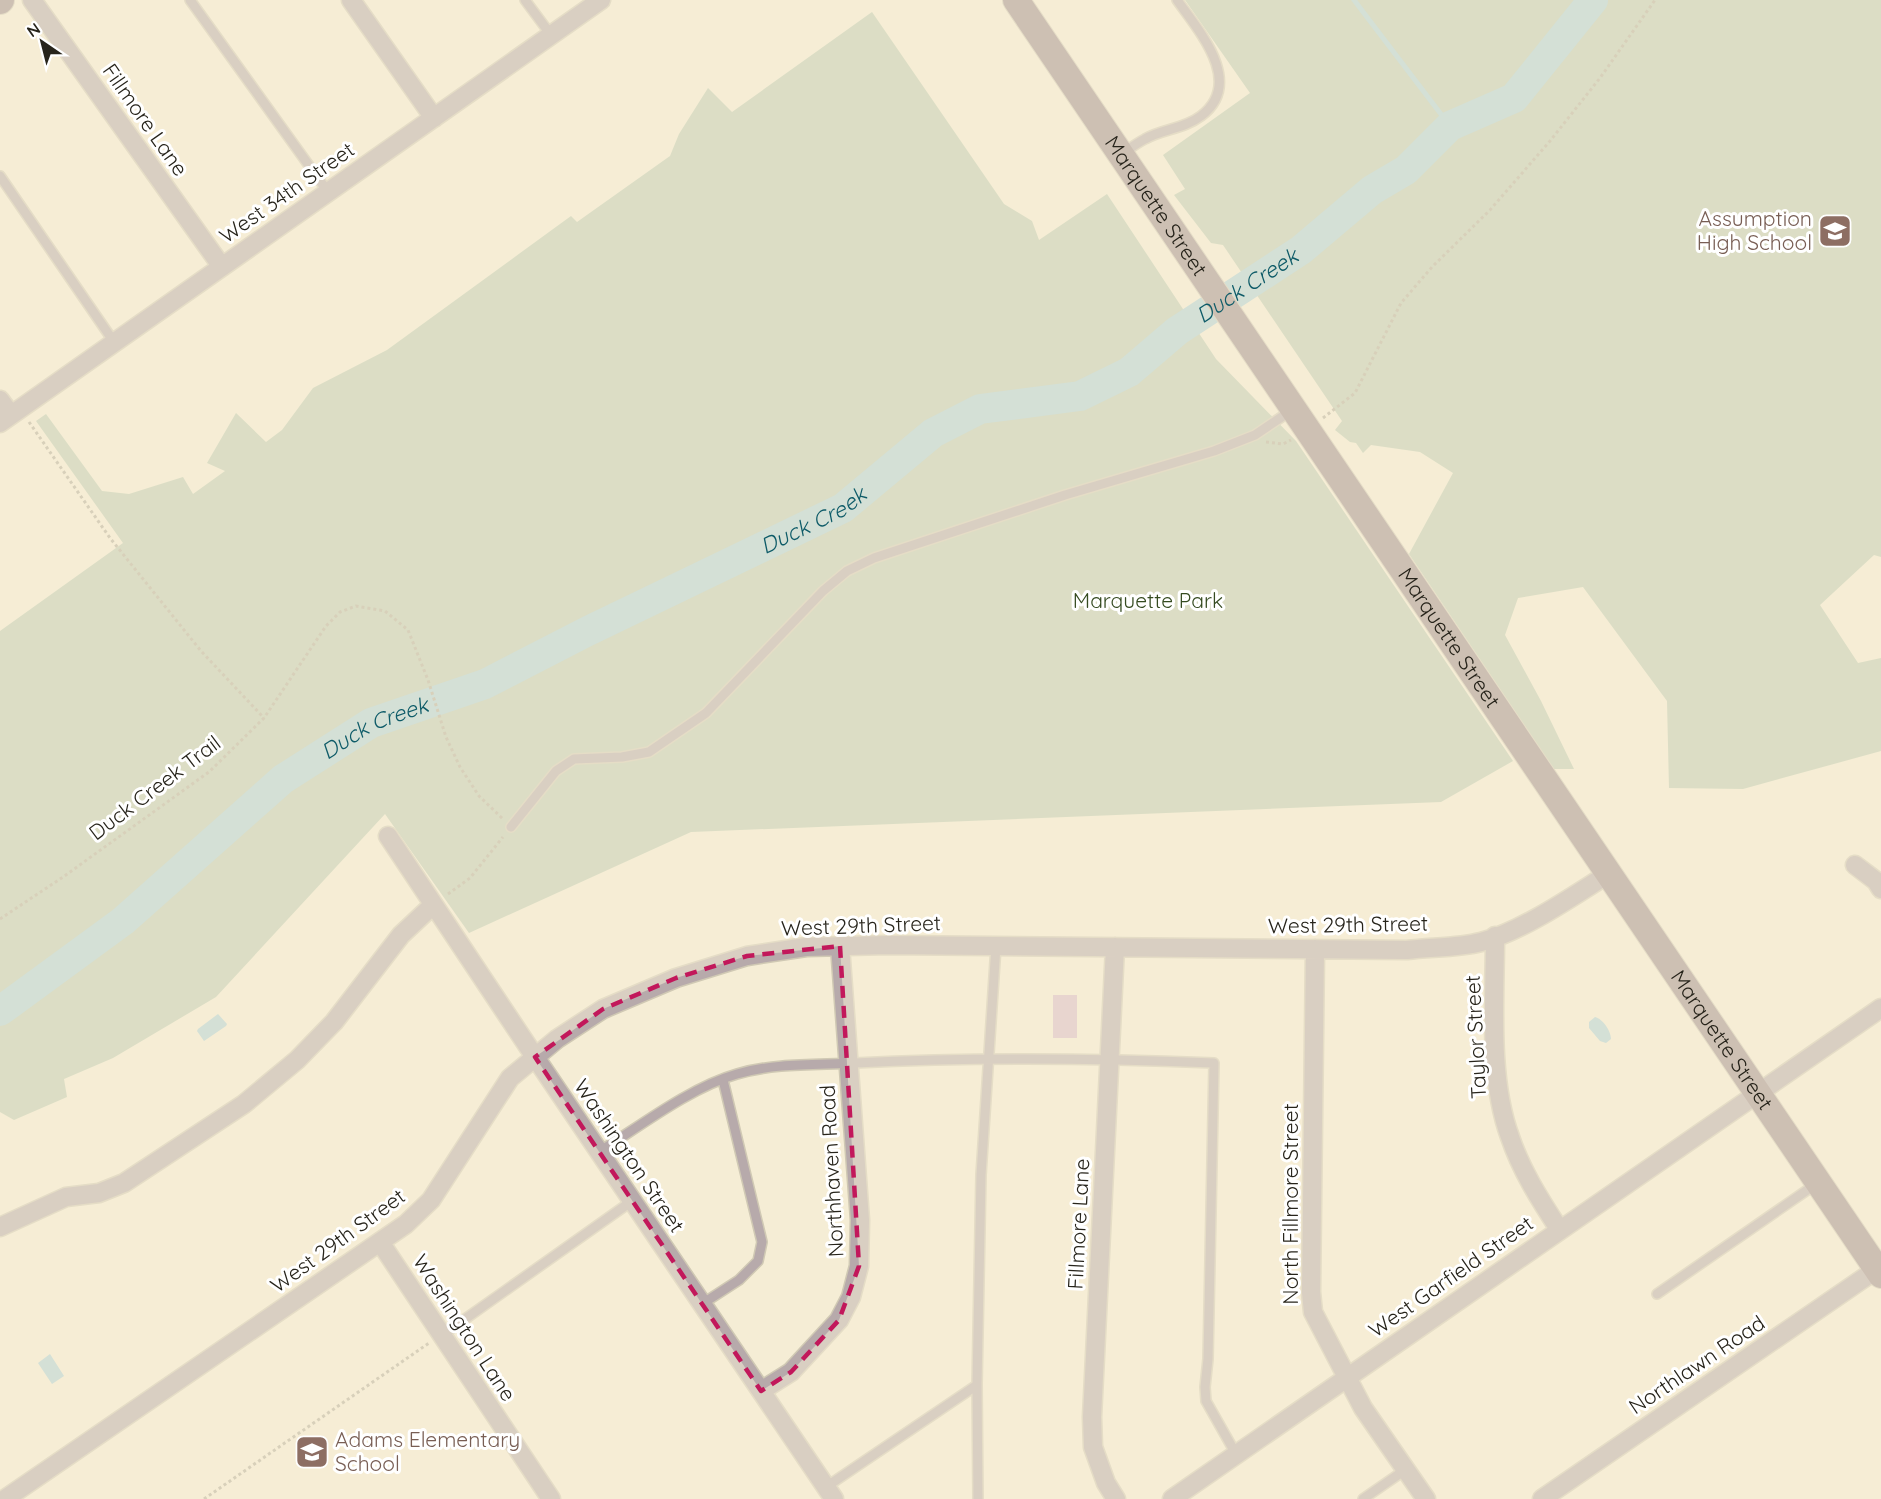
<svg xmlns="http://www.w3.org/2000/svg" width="1881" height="1499" viewBox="0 0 1881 1499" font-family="Quicksand,sans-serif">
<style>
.green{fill:#bccbb1}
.water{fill:#aad0d8}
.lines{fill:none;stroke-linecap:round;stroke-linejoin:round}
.stream{stroke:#aad0d8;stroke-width:5}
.river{stroke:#aad0d8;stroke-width:30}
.building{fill:#d8b8c8}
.lane-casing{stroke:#d0c9b4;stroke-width:12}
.street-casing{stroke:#d0c9b4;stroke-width:21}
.secondary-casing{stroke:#d0c9b4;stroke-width:28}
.path{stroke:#b4ad9a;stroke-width:3;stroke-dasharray:3 3;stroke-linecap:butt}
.lane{stroke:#b7aaab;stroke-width:9}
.street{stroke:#b7aaab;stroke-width:18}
.secondary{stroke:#9c8a8b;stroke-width:26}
.marked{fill:none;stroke:#c2185b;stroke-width:4.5;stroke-dasharray:12 8;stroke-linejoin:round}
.labels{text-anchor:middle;stroke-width:6;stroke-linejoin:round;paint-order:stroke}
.street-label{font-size:21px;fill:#27241b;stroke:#fff}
.education-label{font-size:21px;fill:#785e54;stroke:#fff;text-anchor:end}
.park-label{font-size:21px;fill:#354b20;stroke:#fff}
.water-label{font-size:22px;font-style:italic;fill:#0e5b68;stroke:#fff}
</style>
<rect width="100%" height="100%" fill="#f5edd5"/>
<path class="green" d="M1185,0H1881V557L1874,555L1820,605L1858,663L1881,658V751L1743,789L1669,788L1667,701L1583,587L1518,598L1505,635L1541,701L1574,769H1554L1409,554L1453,473L1420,452L1371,445L1363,453L1356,443L1350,442L1335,430L1342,421L1223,245L1211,243L1174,195L1185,189L1163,155L1250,93Z
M872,12L1004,204L1032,221L1039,240L1107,194L1216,359L1296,441L1513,761L1441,802L691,832L469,933L385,814L216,997L113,1058L64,1079L67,1097L14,1120L0,1112V631L123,543L36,421L46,414L102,491L129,494L183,477L193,494L225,471L207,463L236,413L266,442L282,430L313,388L387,350L571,216L577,222L670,156L679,134L708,88L732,112Z"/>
<path class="water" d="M218,1014L227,1024L226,1026L204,1041L197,1031L198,1029Z
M1595,1017C1603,1019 1611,1031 1611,1039L1606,1043L1600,1041L1589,1028V1022Z
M50,1354L64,1376L52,1384L38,1363Z"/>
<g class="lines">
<path class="stream" d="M1354,0L1450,126"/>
<path class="river" id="s1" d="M0,1011L123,921L283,779L371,723L485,684L588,631L843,508L933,433L980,409L1080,396L1129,372L1177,331L1301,250L1372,190L1406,170L1450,126L1514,98L1593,0"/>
</g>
<path class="building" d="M1053,995H1077V1038H1053Z"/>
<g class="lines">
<defs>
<path id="lane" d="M190,0L328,192
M525,0L551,35
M1122,154C1129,149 1137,143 1145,139C1162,129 1184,129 1201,116C1245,83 1199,31 1177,0
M0,176L114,342
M511,827L556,771L574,759L622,757L649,752L706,713L823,591L847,571L874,558L1065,495L1214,451L1255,435L1292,410
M599,1152C640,1126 691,1087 737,1074C774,1063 816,1065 855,1063C974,1057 1094,1058 1214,1063L1208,1359L1205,1387L1206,1401L1236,1454
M1657,1294L1816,1184
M702,1304L739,1280L758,1261L762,1242L723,1080
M441,1336L632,1201
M977,1385L978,1499
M826,1487L977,1385L981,1175L996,946
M1363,1499L1405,1470"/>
<path id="street" d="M32,0L222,267
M351,0L434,118
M0,400L11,415
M0,423L601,0
M388,836L535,1057L834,1499
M1855,865L1876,881L1881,889
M1495,936C1495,998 1488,1078 1510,1137C1521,1170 1540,1200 1559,1229
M1115,947L1092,1417L1093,1447L1106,1483L1116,1499
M1315,949L1311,1292L1313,1312L1363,1408L1426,1499
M0,1227L66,1197L99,1193L124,1183L244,1104L297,1060L334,1022L401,935L433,905
M380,1242L551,1499
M761,1391L791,1372L839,1320L851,1297L859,1266L860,1220L840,946
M5,1499L406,1224L431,1200L510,1078L557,1039L603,1009L676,978L747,956L806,947L888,945L1407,950C1431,947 1458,948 1481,942C1521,932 1573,896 1608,874
M1172,1499L1881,1008
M1542,1499L1877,1269"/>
<g id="secondary">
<path id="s2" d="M1016,0L1881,1275"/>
<path d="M0,1L1,0"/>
</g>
</defs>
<use href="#lane" class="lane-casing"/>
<use href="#street" class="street-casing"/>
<use href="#secondary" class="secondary-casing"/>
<path class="path" d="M1323,418L1355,393L1401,303L1432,267L1490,210L1550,141L1600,78L1655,0
M29,422L110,538L201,651L264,718
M1266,442L1283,444L1291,440
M448,894L470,878L503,837
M0,919L63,877L209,772L264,718L326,626L340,612L356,606L385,611L408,630L428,680L446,737L460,767L479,796L503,819
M204,1499L429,1343"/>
<use href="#lane" class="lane"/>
<use href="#street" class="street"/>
<use href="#secondary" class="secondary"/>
</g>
<path d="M0 0H1881V1499H0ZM840,946L859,1266L839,1320L791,1372L761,1391L535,1057L603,1009L676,978L747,956Z" fill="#f5edd5" fill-opacity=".55" fill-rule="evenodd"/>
<path class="marked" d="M840,946L859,1266L839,1320L791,1372L761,1391L535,1057L603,1009L676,978L747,956Z"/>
<defs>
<symbol id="school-square" viewBox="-11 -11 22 22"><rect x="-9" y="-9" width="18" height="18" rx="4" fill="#8d6e63" stroke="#fff"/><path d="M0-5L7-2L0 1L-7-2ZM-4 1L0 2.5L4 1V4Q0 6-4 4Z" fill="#fff"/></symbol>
</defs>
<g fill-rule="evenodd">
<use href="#school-square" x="1816" y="212" width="38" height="38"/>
<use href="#school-square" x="293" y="1433" width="38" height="38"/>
</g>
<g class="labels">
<g class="street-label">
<text transform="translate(145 120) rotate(55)" y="7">Fillmore Lane</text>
<text transform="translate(287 193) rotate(-35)" y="7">West 34th Street</text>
<text dy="7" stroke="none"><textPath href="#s2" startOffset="249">Marquette Street</textPath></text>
<text dy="7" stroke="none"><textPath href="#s2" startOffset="771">Marquette Street</textPath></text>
<text transform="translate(155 788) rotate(-37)" y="7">Duck Creek Trail</text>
<text transform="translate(1348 925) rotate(-1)" y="7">West 29th Street</text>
<text transform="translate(861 926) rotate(-2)" y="7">West 29th Street</text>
<text transform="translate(1476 1037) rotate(-93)" y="7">Taylor Street</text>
<text dy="7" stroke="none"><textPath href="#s2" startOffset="1257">Marquette Street</textPath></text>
<text transform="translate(629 1156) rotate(56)" y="7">Washington Street</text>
<text transform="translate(832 1171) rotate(-93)" y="7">Northhaven Road</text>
<text transform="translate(1291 1204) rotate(-90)" y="7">North Fillmore Street</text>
<text transform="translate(1079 1224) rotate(-87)" y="7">Fillmore Lane</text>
<text transform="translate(338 1241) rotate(-36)" y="7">West 29th Street</text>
<text transform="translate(1451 1277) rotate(-35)" y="7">West Garfield Street</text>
<text transform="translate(464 1328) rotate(57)" y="7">Washington Lane</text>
<text transform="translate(1697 1365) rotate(-34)" y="7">Northlawn Road</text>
</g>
<g class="education-label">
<text x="1812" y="226">Assumption<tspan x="1812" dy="24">High School</tspan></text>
<text x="335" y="1447" text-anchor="start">Adams Elementary<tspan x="335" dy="24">School</tspan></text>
</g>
<g class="park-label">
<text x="1148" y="608">Marquette Park</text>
</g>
<g class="water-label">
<text dy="8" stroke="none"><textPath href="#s1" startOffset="1462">Duck Creek</textPath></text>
<text dy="8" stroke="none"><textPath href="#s1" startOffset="958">Duck Creek</textPath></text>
<text dy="8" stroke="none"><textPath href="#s1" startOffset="472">Duck Creek</textPath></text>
</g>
</g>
<g transform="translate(42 42) rotate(325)" stroke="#ffffff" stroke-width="4.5" paint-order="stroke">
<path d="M0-4.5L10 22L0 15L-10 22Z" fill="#27241b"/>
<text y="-9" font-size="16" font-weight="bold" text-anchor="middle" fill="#27241b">N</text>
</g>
</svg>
